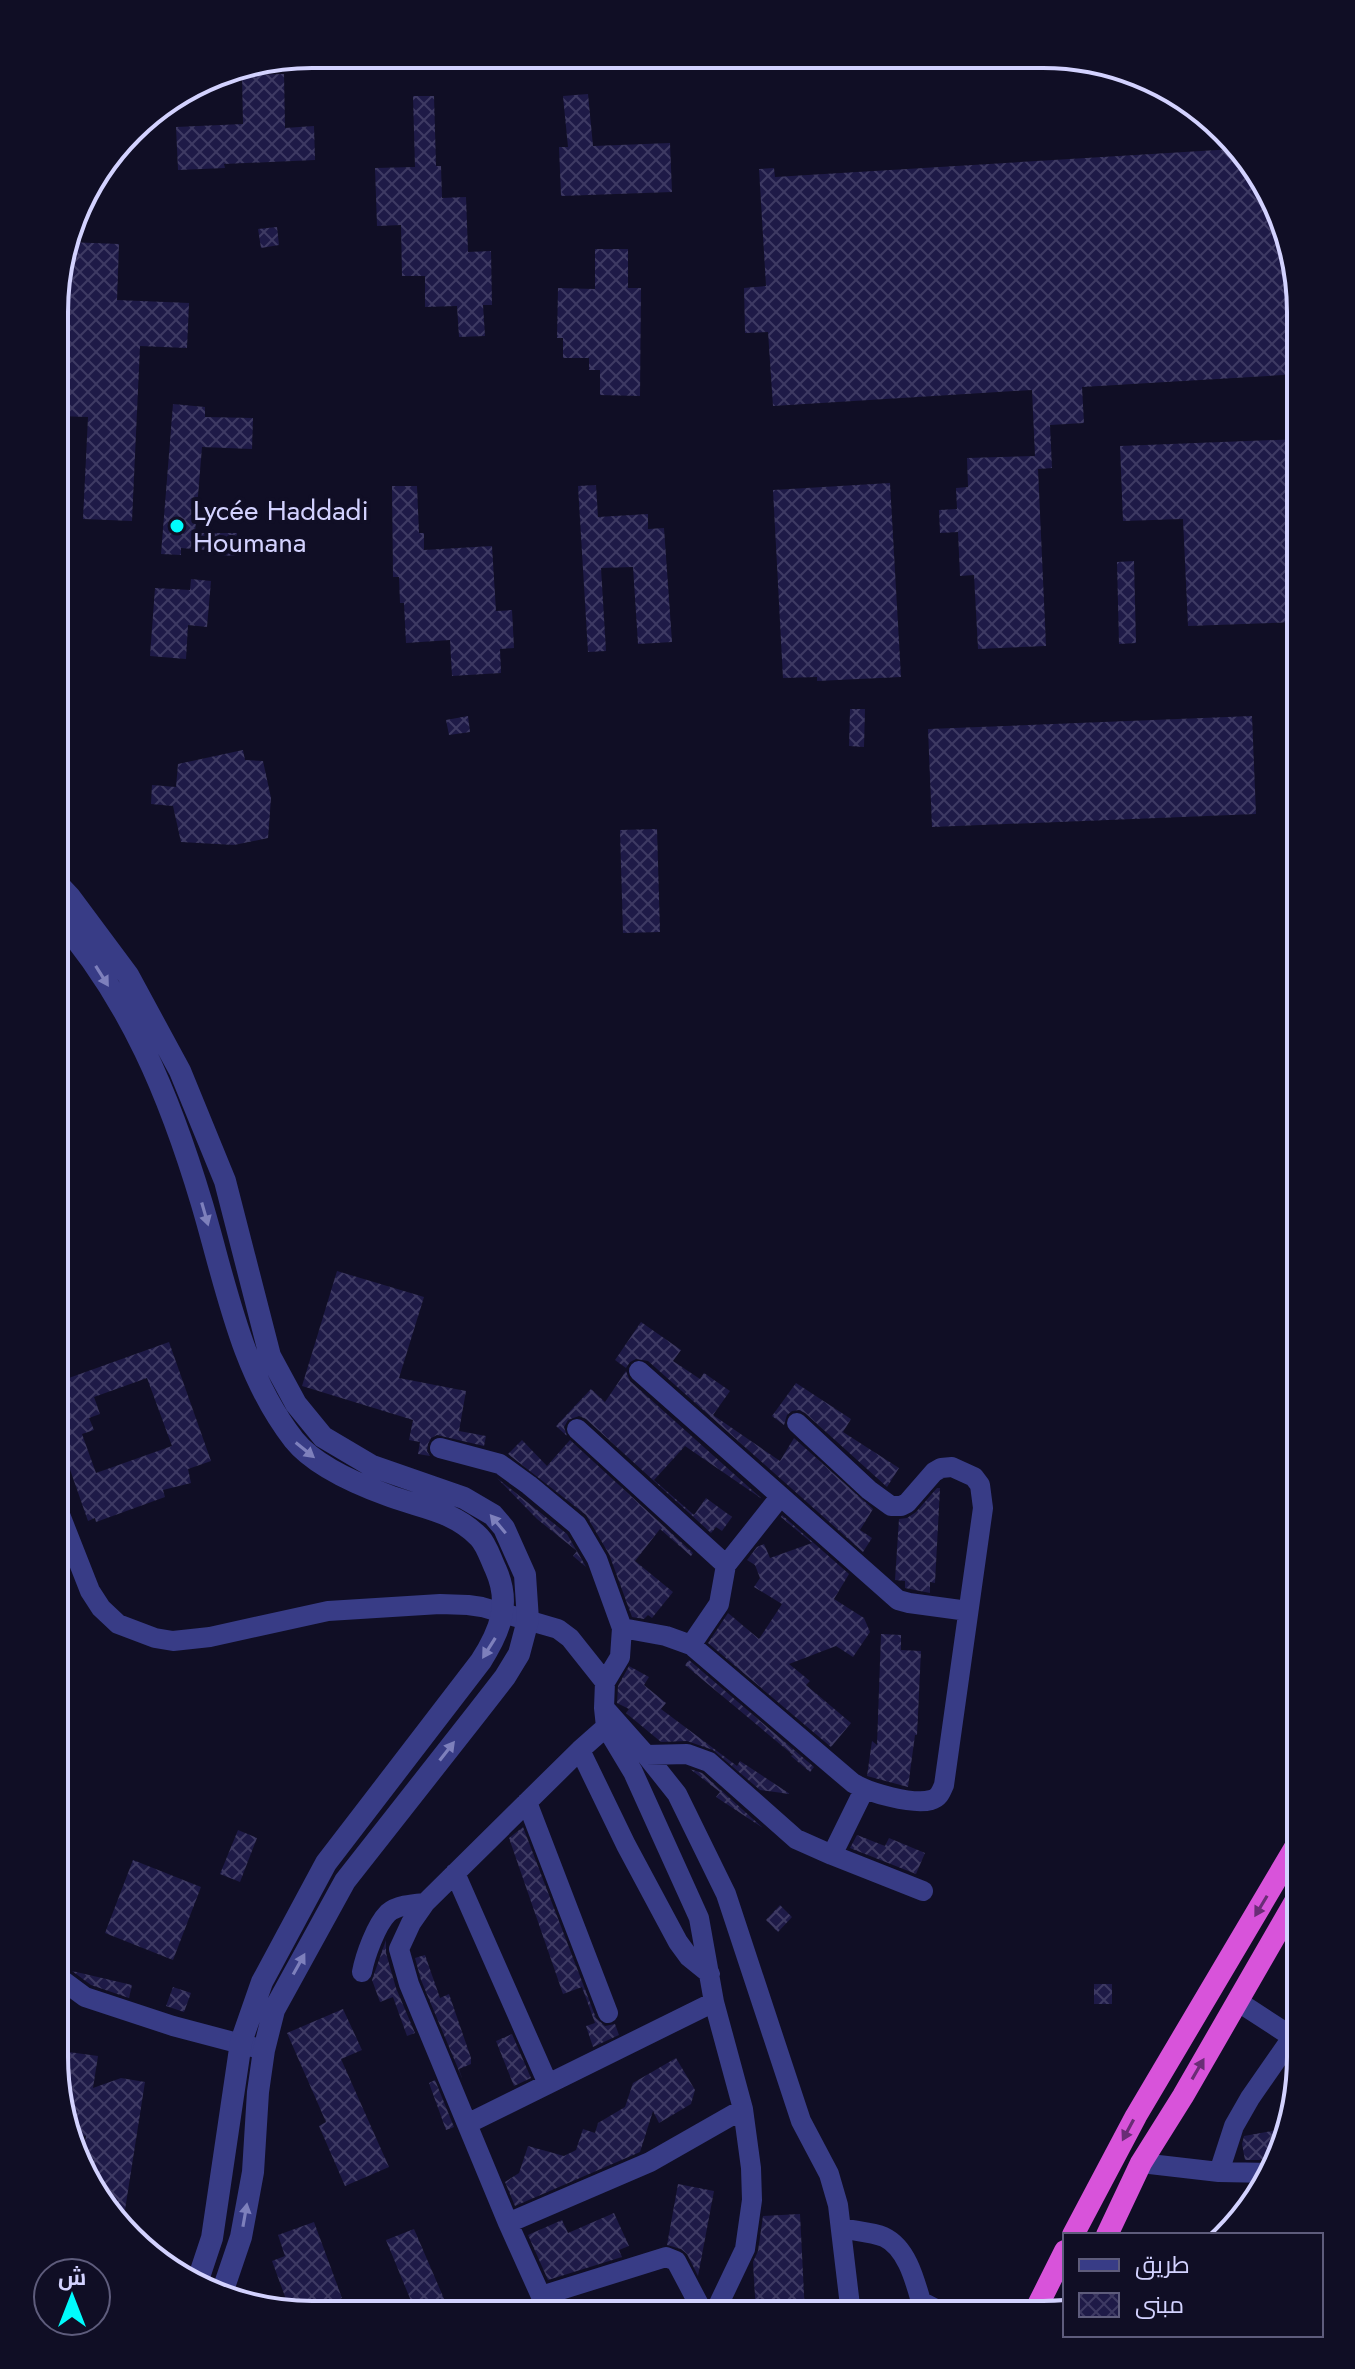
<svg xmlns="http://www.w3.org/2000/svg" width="1355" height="2369" viewBox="0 0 1355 2369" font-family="Jost,Cairo,sans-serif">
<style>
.building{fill:url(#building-cross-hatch);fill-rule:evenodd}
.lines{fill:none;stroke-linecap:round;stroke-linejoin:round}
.minor{stroke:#383c86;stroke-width:20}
.tertiary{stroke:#383c86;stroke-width:22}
.trunk{stroke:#d853da;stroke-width:22}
.oneway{fill:#7e80bc}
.oneway2{fill:#6a2d76}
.poi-dot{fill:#00fcfd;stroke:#100e25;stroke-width:3}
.labels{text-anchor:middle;stroke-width:8;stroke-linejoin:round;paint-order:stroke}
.poi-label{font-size:28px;fill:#d3d2ff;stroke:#100e25;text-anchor:start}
.rim{fill:none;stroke:#d3d2ff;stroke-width:4}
</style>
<defs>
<pattern id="building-cross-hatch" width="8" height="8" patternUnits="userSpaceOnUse" patternTransform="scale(2)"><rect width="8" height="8" fill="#1e1a47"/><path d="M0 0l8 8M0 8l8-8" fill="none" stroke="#3e3a63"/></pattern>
</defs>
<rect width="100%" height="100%" fill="#100e25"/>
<path class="building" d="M284,74L285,128L314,126L315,160L224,164L225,168L178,170L176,127L243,124L242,75Z
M588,94L593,146L670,143L672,192L561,196L559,147H568L563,96Z
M413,96H434L436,166H441L442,198L466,197L468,252L491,251L492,305H483L485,336L459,337L457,306L425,307V276H402L401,225L377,226L375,168L415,167Z
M1234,149L1287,228L1301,312V374L1082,387L1084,423L1050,425L1052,468L1038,469L1046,646L978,649L974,575L960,576L958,532L940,533L939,510L957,509L956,488L968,487L967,458L1035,456L1032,390L773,406L768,332L745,333L744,288L766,286L759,169L774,168L775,177Z
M277,227L279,245L261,248L258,229Z
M67,242L119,244L117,300L189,303L187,348L140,346L132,521L83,519L88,417L56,416V279L62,260H66Z
M595,249H628V288H641L640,396L600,395V370H589V358H563V338H557L558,288L595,289Z
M173,404L205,407V417L253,418L252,449L202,447L195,533H237L236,556L217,555L218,551L181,548V555L161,554Z
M1301,439V622L1188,626L1183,519L1123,521L1120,446Z
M890,483L901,677L817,681V677L783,678L773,490Z
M596,485L598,517L648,514V529L664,528L672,642L638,644L633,567L601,568L606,651L588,652L578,486Z
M392,486H417L419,533H424V550L492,546L496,611L512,610L514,648L500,649L501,673L452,676L450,640L406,643L404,603H400L399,577H393Z
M1134,561L1136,643L1119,644L1117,562Z
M191,579L211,581L207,627L188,625L186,659L150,656L155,588L190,590Z
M850,709H865L864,747L849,746Z
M468,716L470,732L449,735L446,720Z
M1252,716L1256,814L932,827L928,729Z
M243,750L245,760L263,761L271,798L268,838L234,845L181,842L173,806L151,804L152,785L176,787L178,764Z
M657,829L660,932L623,933L620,830Z
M337,1271L424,1297L399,1378L466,1391L459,1431L486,1436L484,1446L437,1435L431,1438L428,1444L427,1451L430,1456L418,1454L420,1442L409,1440L413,1420L302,1386Z
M641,1322L681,1350L673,1361L700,1379L704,1373L730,1391L713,1415L780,1461L794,1438L873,1509L860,1530L872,1538L863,1552L648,1361L636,1359L630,1362L626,1368L615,1360Z
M169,1342L211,1461L188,1469L191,1483L163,1490L165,1497L96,1522L95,1518L88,1521L59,1438L66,1436L55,1406V1383ZM147,1378L172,1446L96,1473L82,1434L94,1430L89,1418L100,1414L94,1397Z
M626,1371L630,1381L762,1499L685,1446L654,1480L694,1515L706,1498L732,1517L722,1531L716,1527L711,1533L586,1419L579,1416L568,1420L564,1427L567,1436L556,1426L591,1389L605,1402Z
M796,1383L851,1419L843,1432L899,1468L887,1487L805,1413L799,1410L792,1411L787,1415L784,1425L772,1416Z
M522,1440L547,1466L570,1440L693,1553L691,1556L660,1529L635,1561L673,1592L652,1618L648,1615L644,1619L632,1617L609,1554L586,1515L508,1454Z
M497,1478L567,1534L585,1565L586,1567L573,1556L577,1551L537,1519Z
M937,1488H940L935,1583L930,1582V1593L905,1588V1581L895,1580L899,1519L907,1518L916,1512Z
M782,1515L849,1574L834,1599L864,1618L870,1632L853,1657L836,1646L789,1664L810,1681L806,1685L851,1723L831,1747L708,1643L728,1613L759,1639L782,1604L754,1587L760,1578L755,1565L747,1560L757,1547L764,1544L770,1558L812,1543L781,1517Z
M881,1634L901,1635V1650L921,1651L917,1735H915L908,1787L867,1776L872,1741L877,1745Z
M689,1660L814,1767L810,1772L791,1756L793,1755L685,1665Z
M629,1666L649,1677L644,1685L666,1703L661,1709L737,1766L740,1761L790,1794L760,1790L713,1750L687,1741L661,1742L626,1713L629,1709L617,1703L618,1686Z
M690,1769L702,1773L763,1828L716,1797L720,1792Z
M523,1827L596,2018L605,2026L615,2024L619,2035L593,2047L586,2026L595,2023L582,1987L563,1994L509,1838Z
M238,1830L257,1838L240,1882L220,1874Z
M857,1835L885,1846L889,1838L925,1853L916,1874L850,1848Z
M133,1860L201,1887L173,1960L105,1933Z
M780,1905L792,1917L778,1932L766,1920Z
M386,1940V1953L396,1988L415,2033L407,2036L393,1997L380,2002L372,1980Z
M425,1955L440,1998L449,1994L471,2058V2064L459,2069L462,2078L421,1980L415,1958Z
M72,1971L132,1985L129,1998L91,1985Z
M1094,1984H1112V2004H1094Z
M173,1987L191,1993L184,2012L166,2006Z
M343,2009L362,2050L341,2059L389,2167L345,2186L319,2126L326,2122L287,2033Z
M512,2034L531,2078L514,2086L496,2041Z
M54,2050L98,2056L93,2088L121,2078L145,2082L122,2229L107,2214L81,2165L86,2136L67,2133Z
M676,2058L695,2090L691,2104L659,2123L653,2111L640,2152L515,2206L505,2182L519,2173L528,2146L564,2156L576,2150L583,2129L595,2133L598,2123L625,2107L633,2083Z
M435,2080L454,2127L446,2130L429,2083Z
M1288,2128L1282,2155L1259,2160H1245L1242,2144L1244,2136Z
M678,2184L714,2191L698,2276L687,2254L681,2249L667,2245Z
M614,2213L629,2246L619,2250L622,2257L548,2280L528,2235L562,2220L568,2233Z
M800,2214L805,2314H756L753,2262L758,2251L763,2216Z
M314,2222L342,2298L326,2304L329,2313H291L272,2261L285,2256L278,2235Z
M414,2229L445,2301L416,2313L386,2240Z"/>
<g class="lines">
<path class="minor" d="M639,1371L898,1600L909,1603L968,1611
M577,1429L726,1565
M440,1448L500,1464L529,1485L577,1525L597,1559L622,1628L620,1657L605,1682
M55,1502L90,1591L101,1608L118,1624L155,1638L173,1641L210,1637L328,1611L440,1604L468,1605L482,1607L558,1629L570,1638L605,1682L604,1708L606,1727L633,1772L699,1918L714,2002L743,2109L751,2168L752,2200L745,2249L714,2314
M622,1628L666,1636L691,1645L853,1783C869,1793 913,1805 931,1800C939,1798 941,1792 944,1785L983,1508L980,1485L974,1477L952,1467L941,1468L934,1472L907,1503L901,1506H891L869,1490L797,1423
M691,1645L719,1604L726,1565L780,1497
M607,1711L646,1755L677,1794L726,1894L801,2121L829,2174L838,2205L851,2314
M580,1750L626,1845L678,1942L689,1957L710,1974
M646,1755L687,1754L709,1762L796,1839L832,1855L923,1891
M527,1802L608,2013
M832,1855L864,1790
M455,1873L548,2084
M362,1972C365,1956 376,1925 388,1913C397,1905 413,1904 425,1903
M54,1974L85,1997L173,2026L264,2050
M1237,2001L1300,2042
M467,2124L714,2002
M1141,2163L1219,2172L1271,2173
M1219,2172L1234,2126L1250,2098L1300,2026
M508,2223L650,2162L743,2109
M841,2228C854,2231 872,2232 884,2237C910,2249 917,2290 925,2315
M541,2296L666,2257L676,2261L704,2314
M920,2301L947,2315
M549,2314L508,2223L409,1984L399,1949L411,1923L425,1903L580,1750L606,1727"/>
<path class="tertiary" d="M55,881L70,897L128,975L180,1071L225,1181L270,1356L296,1404L323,1437L372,1466L464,1498L493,1515L504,1528L525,1575L528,1620L519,1654L505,1677L477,1713L345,1881L274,2010L264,2050L258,2092L253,2172L241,2237L223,2290
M55,914C130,999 170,1097 202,1204C226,1285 241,1372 294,1440C314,1465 357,1484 387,1495C421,1508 453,1510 479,1537C487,1545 491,1560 496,1570C511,1604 500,1631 481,1661L326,1863L262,1982L241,2042L212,2238L198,2280"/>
<path class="trunk" d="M1073,2235L1136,2116L1300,1839
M1107,2235L1141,2163L1183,2096L1300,1893
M1033,2315L1065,2251"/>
</g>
<defs><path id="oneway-solid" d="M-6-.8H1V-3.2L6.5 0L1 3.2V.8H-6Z" transform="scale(2)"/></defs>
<g class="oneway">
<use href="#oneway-solid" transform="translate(102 976) rotate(58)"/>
<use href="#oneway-solid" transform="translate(205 1214) rotate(74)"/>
<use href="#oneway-solid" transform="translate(305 1450) rotate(39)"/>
<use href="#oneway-solid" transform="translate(498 1524) rotate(-130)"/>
<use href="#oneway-solid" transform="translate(489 1648) rotate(122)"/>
<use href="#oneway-solid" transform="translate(447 1751) rotate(-52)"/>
<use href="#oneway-solid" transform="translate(299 1964) rotate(-61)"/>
<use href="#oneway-solid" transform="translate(245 2215) rotate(-80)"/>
</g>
<g class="oneway2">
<use href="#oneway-solid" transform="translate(1261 1906) rotate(121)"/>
<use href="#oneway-solid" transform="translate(1198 2069) rotate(-60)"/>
<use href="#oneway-solid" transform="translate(1128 2130) rotate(118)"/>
</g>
<circle class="poi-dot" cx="177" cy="526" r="8"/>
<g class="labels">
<g class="poi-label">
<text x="193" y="520">Lycée Haddadi<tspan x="193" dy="32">Houmana</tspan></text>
</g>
</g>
<path d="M0 0H1355V2369H0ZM312 68H1043A244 244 0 0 1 1287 312V2057A244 244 0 0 1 1043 2301H312A244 244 0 0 1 68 2057V312A244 244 0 0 1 312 68Z" fill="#100e25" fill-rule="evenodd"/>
<path class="rim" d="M312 68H1043A244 244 0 0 1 1287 312V2057A244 244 0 0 1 1043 2301H312A244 244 0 0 1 68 2057V312A244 244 0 0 1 312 68Z"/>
<rect x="1063" y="2233" width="260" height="104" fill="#100e25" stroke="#5e5c7c" stroke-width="2"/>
<rect x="1079" y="2259" width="40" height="12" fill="#383c86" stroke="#5e5c7c" stroke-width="2"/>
<text x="1135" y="2273" font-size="24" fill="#d3d2ff">طريق</text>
<rect x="1079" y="2293" width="40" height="24" fill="url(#building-cross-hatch)" stroke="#5e5c7c" stroke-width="2"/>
<text x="1135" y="2313" font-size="24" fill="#d3d2ff">مبنى</text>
<g transform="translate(72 2297)"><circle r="38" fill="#100e25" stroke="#5e5c7c" stroke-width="2"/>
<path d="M0-6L14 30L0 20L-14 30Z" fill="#00fcfd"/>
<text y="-12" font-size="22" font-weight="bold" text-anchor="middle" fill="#d3d2ff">ش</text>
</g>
</svg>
